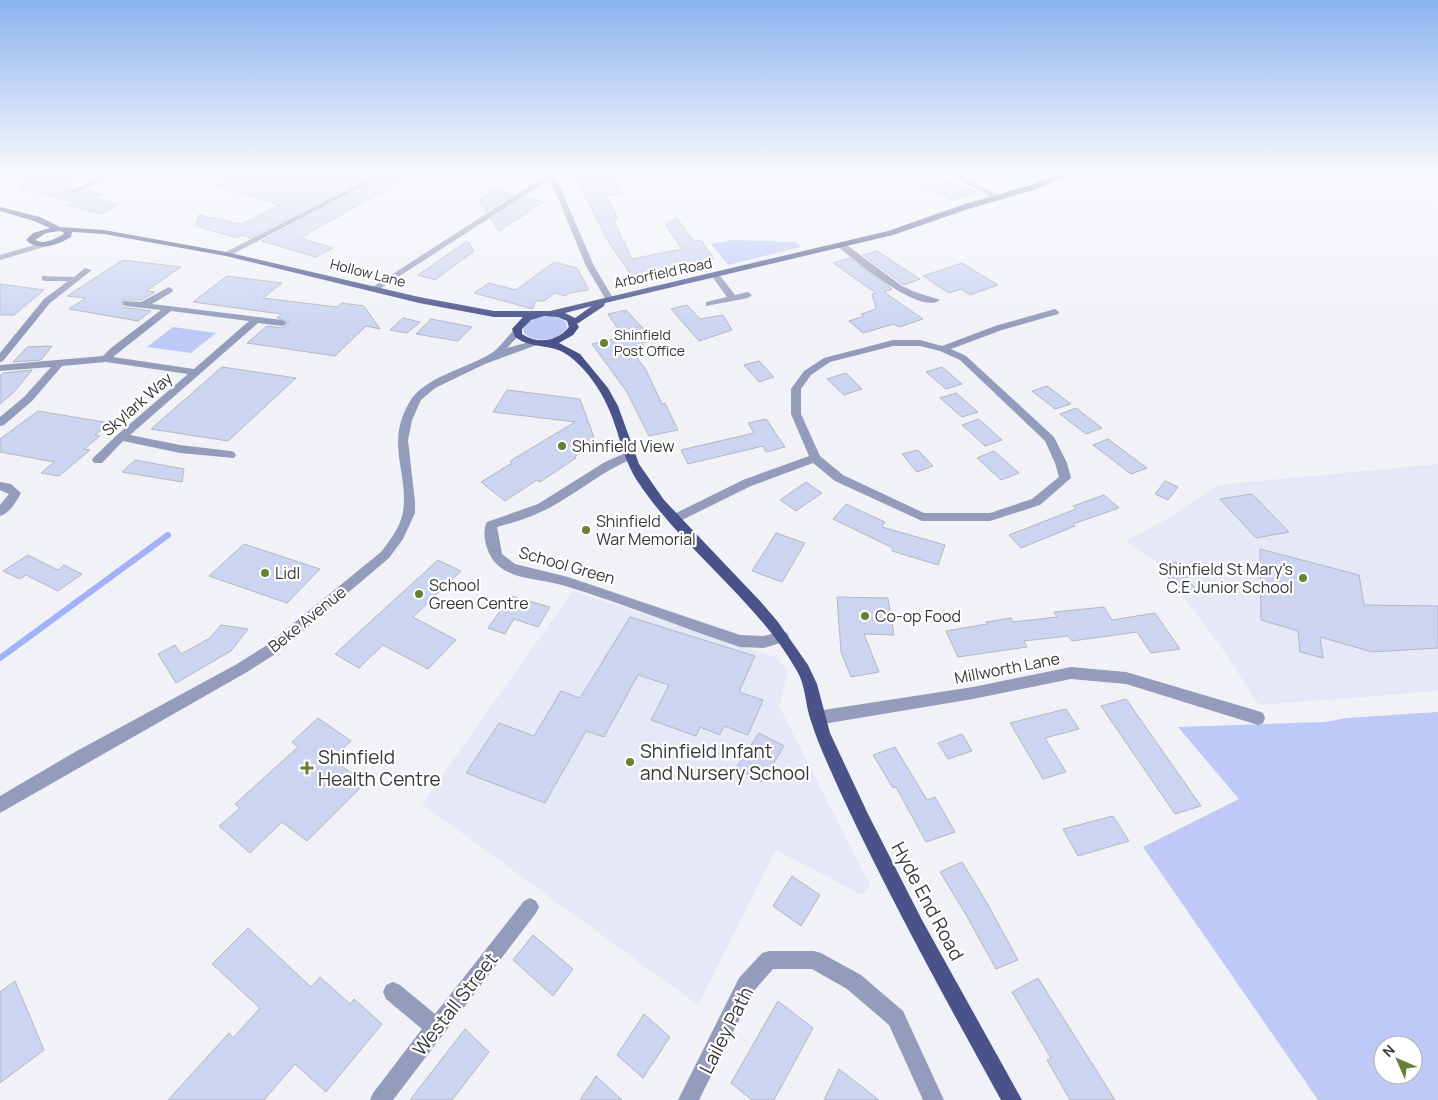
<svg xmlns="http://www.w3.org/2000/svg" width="1438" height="1100" viewBox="0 0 1438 1100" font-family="Manrope,sans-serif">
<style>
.built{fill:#e5e8f6}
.green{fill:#bec9f8;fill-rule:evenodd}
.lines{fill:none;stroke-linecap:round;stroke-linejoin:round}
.stream{stroke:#a1b1fa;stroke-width:6}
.building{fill:#ccd4f2;stroke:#b5b7bd}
.minor{fill:#949bbb;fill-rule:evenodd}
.major{fill:#49538a;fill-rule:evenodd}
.poi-dot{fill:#688033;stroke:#fff;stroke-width:2}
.labels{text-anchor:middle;stroke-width:4.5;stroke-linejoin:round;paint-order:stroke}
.far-street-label{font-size:14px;fill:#37373a;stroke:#fff}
.far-poi-label{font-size:14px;fill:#37373a;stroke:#fff;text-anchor:start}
.street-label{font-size:16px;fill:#37373a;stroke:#fff}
.poi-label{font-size:16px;fill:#37373a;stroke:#fff;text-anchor:start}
.near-poi-label{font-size:19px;fill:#37373a;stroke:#fff;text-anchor:start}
.near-street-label{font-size:19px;fill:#37373a;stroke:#fff}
</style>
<rect width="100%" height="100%" fill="#f0f2f8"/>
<path class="built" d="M1438,464V691L1259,705L1221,647L1159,564L1126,541L1169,518L1218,485Z
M573,591L776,657L788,671L779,706L870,885L862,895L776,850L698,1005L422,804Z"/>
<path class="green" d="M732,240L796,242L801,247L728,265L711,244Z
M554,316C561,318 567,320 567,328C559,341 535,344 524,333L523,329C528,317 542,316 554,316Z
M173,327L216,333L191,353L147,347Z
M1438,712V1100H1318L1143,847L1239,799L1178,727L1325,722L1346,718ZM1383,1045H1413V1075H1383Z"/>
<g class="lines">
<path class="stream" d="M0,658L168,535"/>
</g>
<path class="building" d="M23,174H72L69,185L74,187L66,190V194L75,196L87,190L102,195L95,198L118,205L101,214L66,205L74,202L21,188Z
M239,174H268L260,179L267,182L282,174H374L250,238L242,235L237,238L196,226L199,215L242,224L279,205L211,184Z
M388,174H413L300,238L333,248L316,257L262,241Z
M574,174H612L623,194L606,196L618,219H613L632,259L682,249L666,225L676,217L694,241L701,240L714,259L706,260L710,265L657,275L659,278L636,282L608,241Z
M950,181L976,192L953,200L924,187Z
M494,190L513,195L486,211L479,200Z
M525,197L544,202L499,231L491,219Z
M467,241L474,251L435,280L418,275Z
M877,251L920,279L904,285L863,255Z
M850,258L892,289L884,292L923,319L899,327L894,324L863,333L849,321L864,316L861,314L876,309L872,294L876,293L833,263Z
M123,260L181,267L146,291L155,292L141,300H122V307L151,311L138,321L69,309L86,298L67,296Z
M554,262L577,268L589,290L569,293L566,296L555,293L544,301H535L533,309L474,293L489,283L516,290Z
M962,263L998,285L970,295L961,289L949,293L923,276Z
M227,276L282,283L263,298L337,307L342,303L364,306L380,329L366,326L335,356L247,343L267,326L282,328L289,322L277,318L281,314L193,302Z
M0,284L44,290L14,315H0Z
M687,305L700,319L723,315L732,330L699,341L671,309Z
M626,310L654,340L642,343L645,348L632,351L646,370L662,404L665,403L678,430L649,436L627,392L592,344L623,337L608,314Z
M403,318L420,322L407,333L390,330Z
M431,319L442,321L472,327L458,341L416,334Z
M52,346L41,360L13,362L27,347Z
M759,361L774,377L759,382L744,365Z
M222,367L296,378L228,441L151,429Z
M942,367L962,384L946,389L926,372Z
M32,370L14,392L0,404V376L3,373Z
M846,373L862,389L844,395L827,379Z
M1047,386L1071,404L1055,409L1032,391Z
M507,390L580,399L596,443L574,457L576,458L540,482L537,480L505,501L481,482L512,463L510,461L575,422L493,412Z
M956,393L978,412L962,417L940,398Z
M1076,408L1102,428L1086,434L1060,414Z
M38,411L110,423L95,435L100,436L84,449L90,450L59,476L41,473L54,462L0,452V439Z
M766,419L785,447L766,452L763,446L688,464L681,450L754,433L748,423Z
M979,419L1002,440L985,446L962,425Z
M1108,439L1147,468L1131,474L1093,445Z
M918,450L933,466L917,472L902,454Z
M994,451L1019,473L1001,480L977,458Z
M135,460L184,469L182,482L122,472Z
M1165,481L1178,487L1168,500L1155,494Z
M806,482L822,493L796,511L780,500Z
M1252,494L1289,532L1256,538L1220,499Z
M1104,495L1119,508L1073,524L1075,526L1021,548L1009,535L1076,509L1073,506Z
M846,504L885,522L882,527L945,545L938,565L892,551L893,548L833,519Z
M776,533L805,543L782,582L752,571Z
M244,544L320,569L287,603L209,576Z
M1260,549L1359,575L1364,605L1438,606V648L1372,652L1320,637L1323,658L1300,652L1298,631L1261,620Z
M28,555L58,570L64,565L82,574L58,591L26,575L20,579L3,571Z
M438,560L461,571L413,617L456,640L428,669L383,645L359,668L335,654Z
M1176,562L1196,590L1179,592L1159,564Z
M511,596L550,607L538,627L514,619L505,634L488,628Z
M837,597L888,598L894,635L864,634L879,672L851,677L841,652Z
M1104,607L1112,620L1155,613L1180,649L1151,653L1137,632L1072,641L1068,636L1024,641L1027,647L958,657L946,631L987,624L986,622L1011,618L1013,622L1057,617L1054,612Z
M630,617L755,656L739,692L763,700L748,735L724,726L720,735L700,727L696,736L651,720L669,685L638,675L604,737L586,731L545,803L466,773L499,723L534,736L561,691L580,698Z
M221,625L248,629L231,651L176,683L158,654L175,645L181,654L210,638Z
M1126,699L1201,806L1175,814L1101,706Z
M1066,709L1079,729L1045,738L1066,772L1043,779L1010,723Z
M318,718L351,741L332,759L365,783L307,841L282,822L250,853L219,826L240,808L235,804L298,747L292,742Z
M759,733L784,746L762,782L736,768Z
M962,734L972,751L948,759L938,743Z
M895,747L927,800L935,797L955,832L926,842L896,787L893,788L873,755Z
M1113,816L1129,841L1078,856L1063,829Z
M962,862L987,903L1018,960L996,969L965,913L940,872Z
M792,876L820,895L801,926L773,906Z
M248,928L311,987L320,977L350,1004L354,999L382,1024L326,1092L295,1064L264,1100H168L229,1033L233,1038L260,1008L212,964Z
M533,935L573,969L553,996L513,960Z
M1038,978L1079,1043L1115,1100H1070L1047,1060L1051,1058L1012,992Z
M15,981L44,1050L0,1083V992Z
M778,1001L813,1028L774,1100H752L731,1083Z
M644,1014L670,1037L643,1078L617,1055Z
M465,1029L489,1052L452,1100H410Z
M839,1069L879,1100H824Z
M596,1076L622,1100H580Z"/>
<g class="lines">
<path class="minor" d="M109,174H117L74,194L67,192Z
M271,174H280L267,180L262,179Z
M378,174H386L229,256L222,254Z
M548,174L555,175L594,266L613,298L612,300H606L586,266L550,179L378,290L371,288Z
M948,174H956L1002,197L995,199Z
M1043,174H1052L1061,179L1056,180Z
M48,241H51V245L0,260V255Z
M838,243H844L902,286L915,292L940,300C920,316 855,260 838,247Z
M85,268L92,270L50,303L3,361L0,362V353L44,299L68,281H45L42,280V276L74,277Z
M715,272L718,273L735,295L748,292L752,295L748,298L706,306V302L727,297L711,275Z
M169,287L173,290L172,292L152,304L282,320L287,323L282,326L258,323L130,435L180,445L230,451L234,452L236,455L234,458L180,453L123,441L102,463H94L92,460L94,457L117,435L188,374L106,362L62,366L32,401L4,425L0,426V417L24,397L51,367L0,371V365L103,356L111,348L161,310L126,306L123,305V301L141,302ZM171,311L249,321L194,369L113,357Z
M1055,309L1059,312L1058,314L1002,330L951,349L966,356L1054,437L1067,463L1071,478L1040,505L990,521H922L835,481L813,463L751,486L678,522L674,523L668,519L670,516L743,480L809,456L791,414V389L804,371L824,358L893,340H920L942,346L995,326ZM893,346H920L940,351L960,360L1045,441L1055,463L1059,477L1032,499L990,513H924L843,475L820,456L801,414V389L811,375L830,362Z
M517,329L522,332L507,348L537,340L542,343L485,364L435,388L421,400L412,420L408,440L415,502V513L403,539L389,558L277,653L247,672L0,813V796L75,752L237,664L267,645L381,552C390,540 400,528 403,512C409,473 385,444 409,403C423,377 466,369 490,354C498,350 507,337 514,330Z
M630,451L636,455L634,458C604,470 580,491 551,507C534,516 516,522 497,527L502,554L515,564L568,577L740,635L764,636L782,631L787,633L789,637L787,641L764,648L740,647C680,627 622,603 562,585C542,579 517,580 500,567C488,559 480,534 487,522L538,504L605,462Z
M0,482L11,484L21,493C16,502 10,513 0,516V505L9,494L0,490Z
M1071,667L1126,672L1258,711L1263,713L1265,718L1263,723L1258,725L1126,684L1071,679L973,699L817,725L812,723L810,718L812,713L817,711L973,687Z
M530,898L536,901L539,907L536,913L393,1100H370L373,1093L422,1029L386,999L383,992L386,985L393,982L400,985L435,1014L524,901Z
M769,951H814L821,953L861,975L903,1011L944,1100H923L889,1025L847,989L812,969H773L753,992L699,1100H678L739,978L762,953Z"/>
<path class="major" d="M1061,174H1070L1037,189L968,209L893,235L605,303L604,306L577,324L579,327L573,335L559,343L580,354L608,388L618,406L639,464L664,500L760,601L778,622L808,665L817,684L830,733L868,814L922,920L1022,1100H1001C946,1000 891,901 843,798C832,773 819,747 811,721C805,705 806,686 797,671C756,599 684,551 638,482C622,458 619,430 607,405C600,389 587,371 574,360C554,341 534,351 515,337L512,329L523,317H494L419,303L226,256L104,234L72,232L71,237C58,245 38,252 26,240L33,233L50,228L34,221L0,211V207L40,217L60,227L104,230L226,252L419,297L494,311H550L888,231L962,205L1031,185ZM60,231L63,232L64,234C55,239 45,245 35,240L46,233ZM592,306L575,318L565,313ZM544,316L558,317L567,321L569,327C558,341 538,345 522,334V329L531,320Z"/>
</g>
<linearGradient id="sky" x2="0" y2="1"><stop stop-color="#8bb3ef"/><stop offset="0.53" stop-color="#f8f9fc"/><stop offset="1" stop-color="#f8f9fc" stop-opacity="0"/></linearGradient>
<rect width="1438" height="328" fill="url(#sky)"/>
<g class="poi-dot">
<circle cx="604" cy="343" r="5"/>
<circle cx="562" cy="446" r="5"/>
<circle cx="586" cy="530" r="5"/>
<circle cx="265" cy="573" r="5"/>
<circle cx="1303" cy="578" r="5"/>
<circle cx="419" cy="594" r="5"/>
<circle cx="865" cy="616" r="5"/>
<circle cx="630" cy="762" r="5"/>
<path d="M304.5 760.5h5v5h5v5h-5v5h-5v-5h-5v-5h5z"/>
</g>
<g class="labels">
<g class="far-street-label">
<text transform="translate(368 273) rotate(14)" y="5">Hollow Lane</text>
<text transform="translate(663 273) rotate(-12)" y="5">Arborfield Road</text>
</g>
<g class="far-poi-label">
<text x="614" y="340">Shinfield<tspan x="614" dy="16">Post Office</tspan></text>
</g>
<g class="street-label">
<text transform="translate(137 404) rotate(-41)" y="6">Skylark Way</text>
<text transform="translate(567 565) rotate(16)" y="6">School Green</text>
<text transform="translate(307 619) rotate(-39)" y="6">Beke Avenue</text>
<text transform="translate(1007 668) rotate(-11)" y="6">Millworth Lane</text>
</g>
<g class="poi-label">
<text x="572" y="452">Shinfield View</text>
<text x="596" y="527">Shinfield<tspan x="596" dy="18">War Memorial</tspan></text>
<text x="1293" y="575" text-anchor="end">Shinfield St Mary's<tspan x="1293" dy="18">C.E Junior School</tspan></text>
<text x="275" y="579">Lidl</text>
<text x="429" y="591">School<tspan x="429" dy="18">Green Centre</tspan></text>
<text x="875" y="622">Co-op Food</text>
</g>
<g class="near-poi-label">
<text x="640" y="758">Shinfield Infant<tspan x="640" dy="22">and Nursery School</tspan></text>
<text x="318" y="764">Shinfield<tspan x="318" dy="22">Health Centre</tspan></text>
</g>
<g class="near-street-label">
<text transform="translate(928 901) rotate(62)" y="7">Hyde End Road</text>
<text transform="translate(455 1004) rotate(-52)" y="7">Westall Street</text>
<text transform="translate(726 1030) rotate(-63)" y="7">Lailey Path</text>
</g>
</g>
<g transform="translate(1398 1060) rotate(315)"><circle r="24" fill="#ffffff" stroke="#afafb0"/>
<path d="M0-4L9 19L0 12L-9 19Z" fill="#688033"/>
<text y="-8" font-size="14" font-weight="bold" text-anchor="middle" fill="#37373a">N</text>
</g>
</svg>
